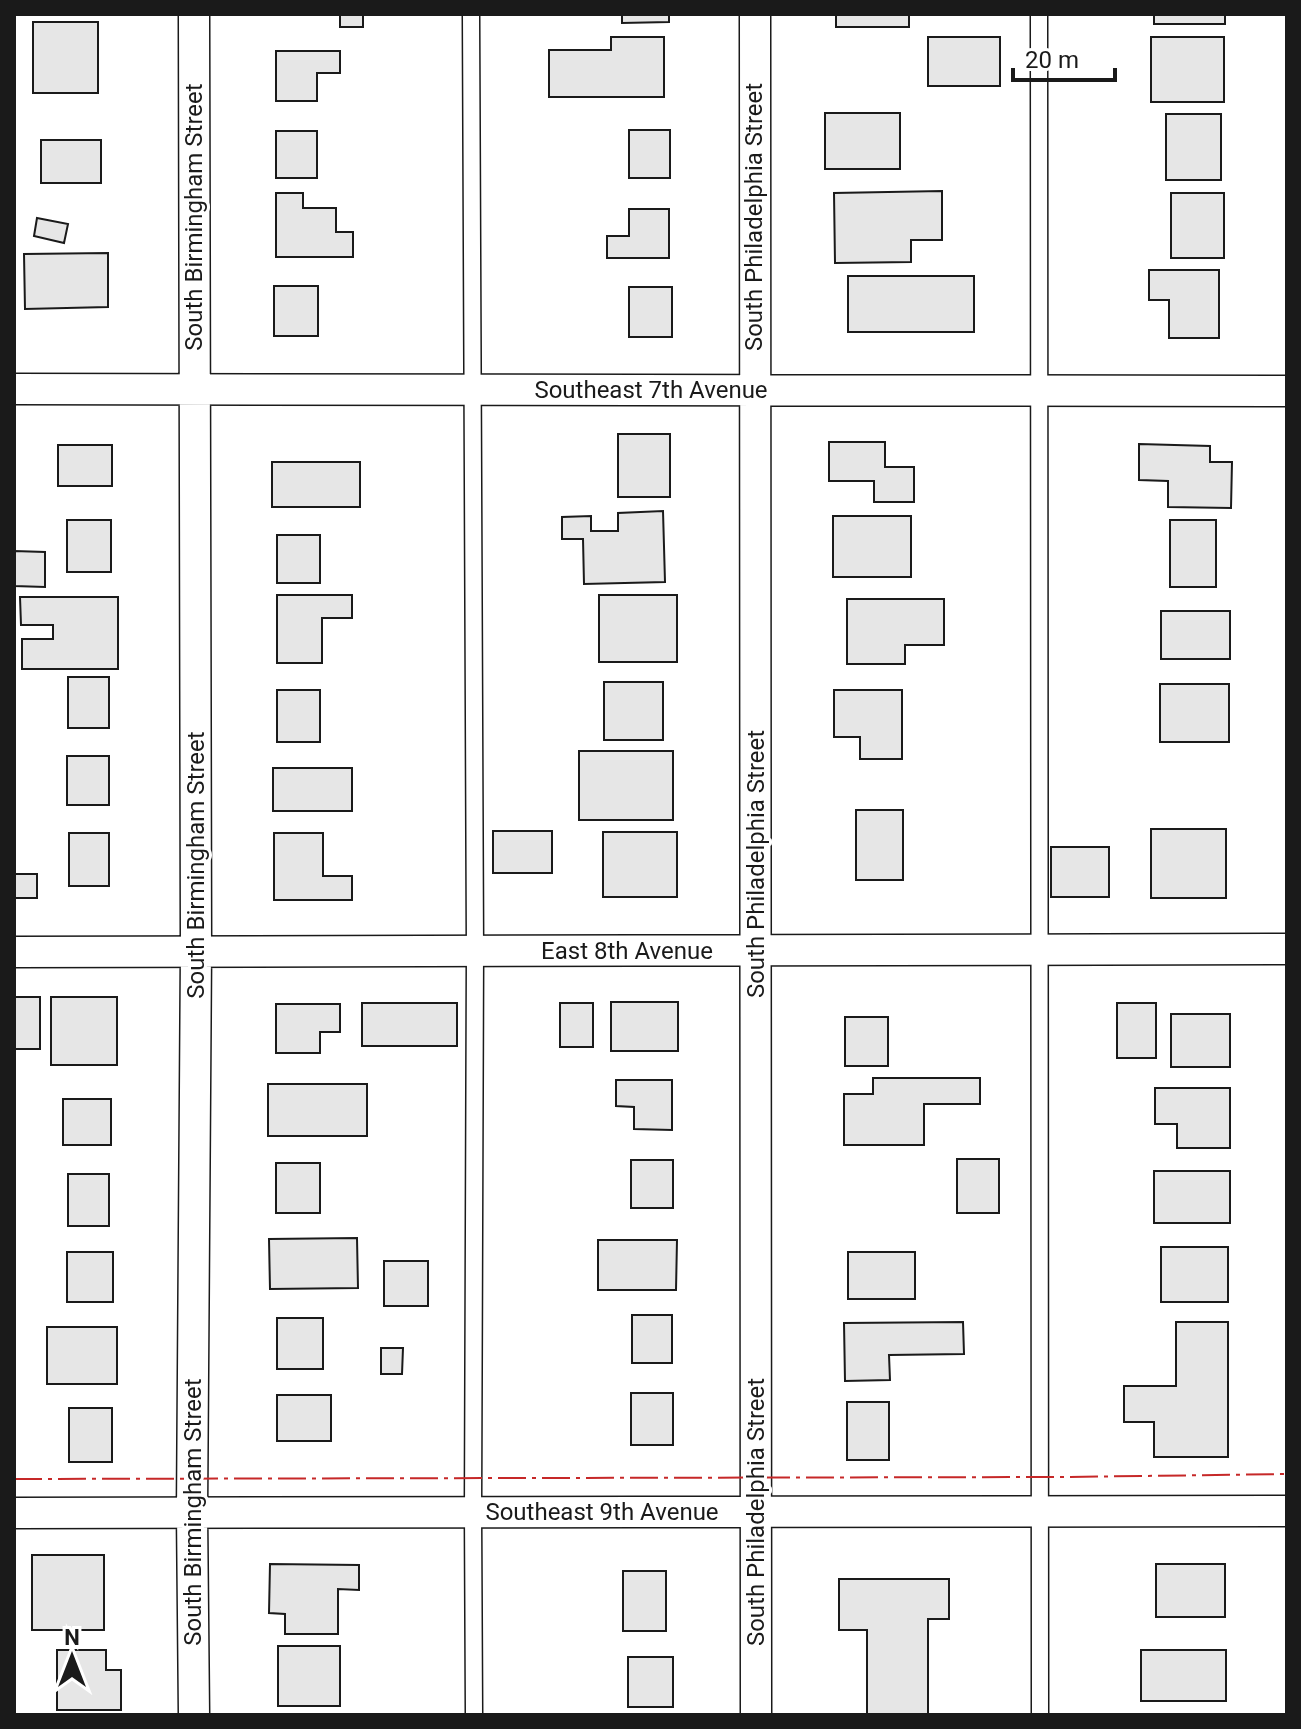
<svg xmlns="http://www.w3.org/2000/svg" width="1301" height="1729" viewBox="0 0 1301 1729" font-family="Roboto,sans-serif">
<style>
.building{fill:#e6e6e6;stroke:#1a1a1a;stroke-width:2}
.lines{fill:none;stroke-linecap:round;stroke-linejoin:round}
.service-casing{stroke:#1a1a1a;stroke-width:19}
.minor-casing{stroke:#1a1a1a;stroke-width:33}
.service{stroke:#fff;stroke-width:16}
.minor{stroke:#fff;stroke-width:30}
.power{stroke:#c62828;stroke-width:2;stroke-dasharray:28 6 4 6;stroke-linecap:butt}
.labels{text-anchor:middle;stroke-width:6;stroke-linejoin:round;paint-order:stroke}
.street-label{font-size:24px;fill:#1a1a1a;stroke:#fff}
</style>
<rect width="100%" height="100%" fill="#fff"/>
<path class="building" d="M340,14H363V27H340Z
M622,14H669V22L622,23Z
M836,14H909V27H836Z
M1154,14H1225V24H1154Z
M33,22H98V93H33Z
M611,37H664V97H549V50H611Z
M928,37H1000V86H928Z
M1151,37H1224V102H1151Z
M276,51H340V73H317V101H276Z
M825,113H900V169H825Z
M1166,114H1221V180H1166Z
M629,130H670V178H629Z
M276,131H317V178H276Z
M41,140H101V183H41Z
M942,191V240H911V262L835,263L834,193Z
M276,193H303V208H336V232H353V257H276Z
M1171,193H1224V258H1171Z
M629,209H669V258H607V236H629Z
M37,218L68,224L64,243L34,236Z
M108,253V307L25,309L24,254Z
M1149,270H1219V338H1169V300H1149Z
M848,276H974V332H848Z
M274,286H318V336H274Z
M629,287H672V337H629Z
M618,434H670V497H618Z
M829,442H885V467H914V502H874V481H829Z
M1139,444L1210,446V462H1232L1231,508L1168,507V481L1139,480Z
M58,445H112V486H58Z
M272,462H360V507H272Z
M663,511L665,582L584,584L583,539H562V517L591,516V531H618V513Z
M833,516H911V577H833Z
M67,520H111V572H67Z
M1170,520H1216V587H1170Z
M277,535H320V583H277Z
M14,551L45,552V587L14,586Z
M277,595H352V618H322V663H277Z
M599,595H677V662H599Z
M20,597H118V669H22V639H53V625H21Z
M847,599H944V645H905V664H847Z
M1161,611H1230V659H1161Z
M68,677H109V728H68Z
M604,682H663V740H604Z
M1160,684H1229V742H1160Z
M277,690H320V742H277Z
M834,690H902V759H860V737H834Z
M579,751H673V820H579Z
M67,756H109V805H67Z
M273,768H352V811H273Z
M856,810H903V880H856Z
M1151,829H1226V898H1151Z
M493,831H552V873H493Z
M603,832H677V897H603Z
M69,833H109V886H69Z
M274,833H323V876H352V900H274Z
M1051,847H1109V897H1051Z
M14,874H37V898H14Z
M14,997H40V1049H14Z
M51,997H117V1065H51Z
M611,1002H678V1051H611Z
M362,1003H457V1046H362Z
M560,1003H593V1047H560Z
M1117,1003H1156V1058H1117Z
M276,1004H340V1032H320V1053H276Z
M1171,1014H1230V1067H1171Z
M845,1017H888V1066H845Z
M873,1078H980V1104H924V1145H844V1094H873Z
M616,1080H672V1130L634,1129V1107L616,1106Z
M268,1084H367V1136H268Z
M1155,1088H1230V1148H1177V1124H1155Z
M63,1099H111V1145H63Z
M957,1159H999V1213H957Z
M631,1160H673V1208H631Z
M276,1163H320V1213H276Z
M1154,1171H1230V1223H1154Z
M68,1174H109V1226H68Z
M357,1238L358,1288L270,1289L269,1239Z
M598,1240H677L676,1290H598Z
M1161,1247H1228V1302H1161Z
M67,1252H113V1302H67Z
M848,1252H915V1299H848Z
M384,1261H428V1306H384Z
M632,1315H672V1363H632Z
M277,1318H323V1369H277Z
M963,1322L964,1354L889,1355L890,1380L845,1381L844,1323Z
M1176,1322H1228V1457H1154V1422H1124V1386H1176Z
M47,1327H117V1384H47Z
M381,1348H403L402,1374H381Z
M631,1393H673V1445H631Z
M277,1395H331V1441H277Z
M847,1402H889V1460H847Z
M69,1408H112V1462H69Z
M32,1555H104V1630H32Z
M270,1564L359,1565V1590L338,1589V1634H285V1614L269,1613Z
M1156,1564H1225V1617H1156Z
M623,1571H666V1631H623Z
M839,1579H949V1619H928V1715H867V1630H839Z
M278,1646H340V1706H278Z
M57,1650H106V1670H121V1710H57Z
M1141,1650H1226V1701H1141Z
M628,1657H673V1707H628Z"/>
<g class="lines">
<defs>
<path id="service" d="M471,14L475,951L473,1512L474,1715
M1039,14L1040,1715"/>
<path id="minor" d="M755,14L756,1715
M14,389L1287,391
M14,952L1287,949
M14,1513L1287,1511
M194,1715L192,1513L196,951L194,14"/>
</defs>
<use href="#service" class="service-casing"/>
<use href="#minor" class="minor-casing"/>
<use href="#service" class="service"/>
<use href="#minor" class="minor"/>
<path class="power" d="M14,1479L1067,1477L1287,1474"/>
</g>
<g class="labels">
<g class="street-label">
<text transform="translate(194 217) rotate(-90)" y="8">South Birmingham Street</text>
<text transform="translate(754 217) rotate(-90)" y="8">South Philadelphia Street</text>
<text x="651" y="398">Southeast 7th Avenue</text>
<text transform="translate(756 864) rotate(-90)" y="8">South Philadelphia Street</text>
<text transform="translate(196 865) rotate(-90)" y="8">South Birmingham Street</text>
<text x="627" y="959">East 8th Avenue</text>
<text transform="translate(193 1512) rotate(-90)" y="8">South Birmingham Street</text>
<text x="602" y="1520">Southeast 9th Avenue</text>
<text transform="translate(756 1512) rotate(-90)" y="8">South Philadelphia Street</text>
</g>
</g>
<rect width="1301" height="1729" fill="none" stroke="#1a1a1a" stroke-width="32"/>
<g transform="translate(72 1657)" stroke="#ffffff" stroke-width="6" paint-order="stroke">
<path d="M0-6L14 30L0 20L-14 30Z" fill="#1a1a1a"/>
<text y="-12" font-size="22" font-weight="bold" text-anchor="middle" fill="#1a1a1a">N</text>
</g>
<path d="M1013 68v12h102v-12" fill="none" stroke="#1a1a1a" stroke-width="4"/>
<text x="1025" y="68" font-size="24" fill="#1a1a1a" stroke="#ffffff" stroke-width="6" paint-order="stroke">20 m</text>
</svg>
